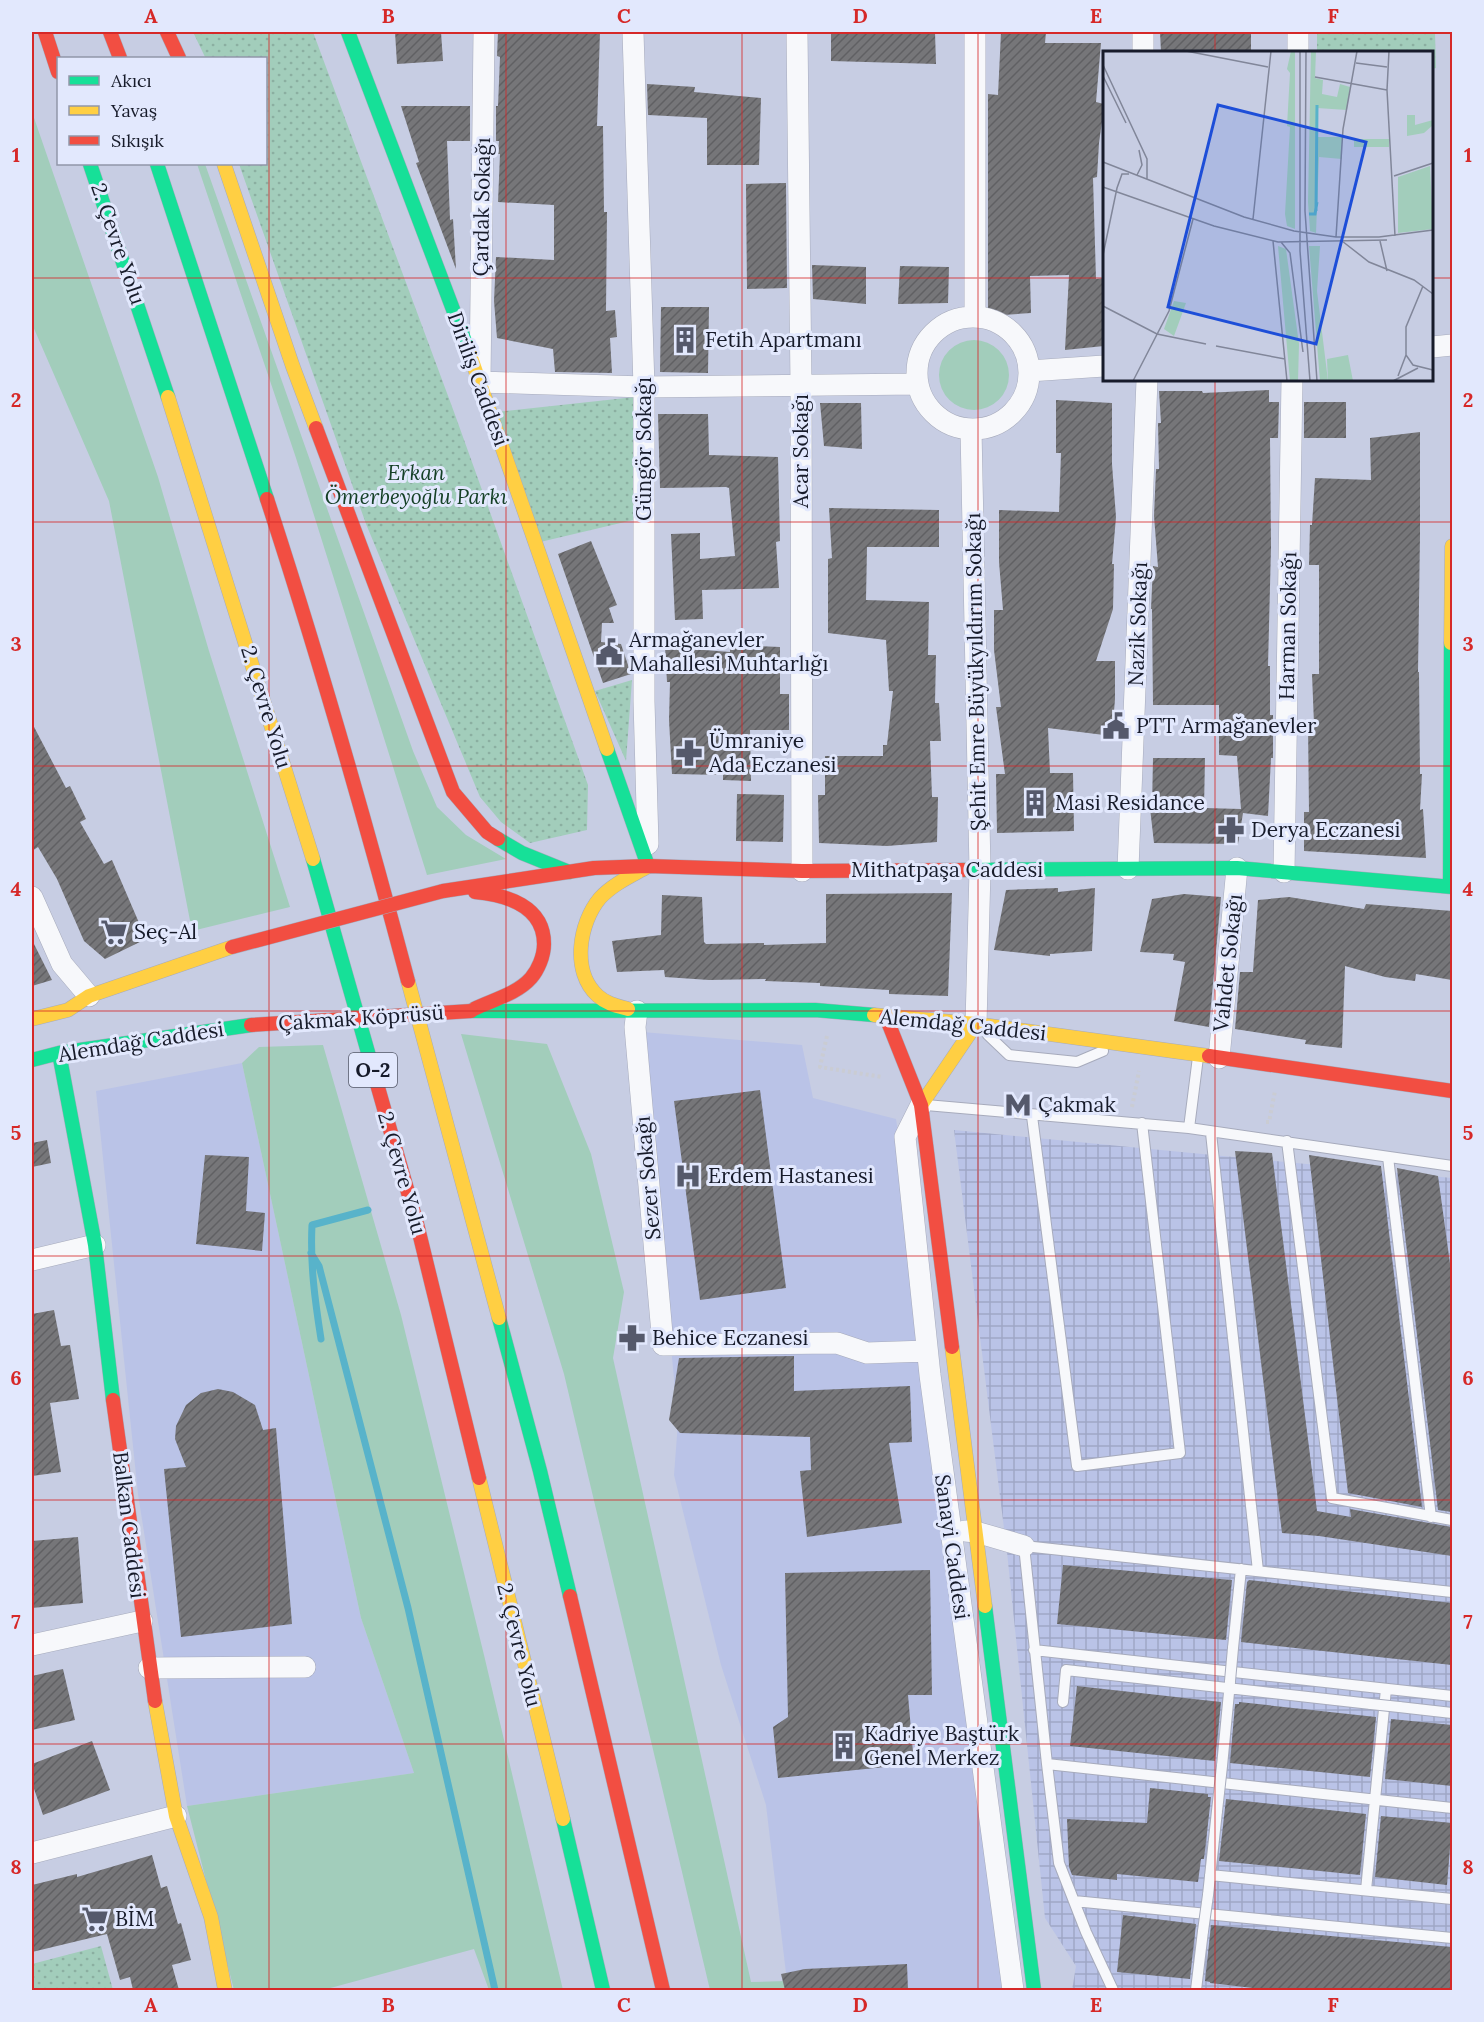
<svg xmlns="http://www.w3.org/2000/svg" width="1484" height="2022" viewBox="0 0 1484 2022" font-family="Lora,serif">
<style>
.built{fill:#bac3e7}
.industrial{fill:url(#industrial-grid)}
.green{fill:#a2cdbb}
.park{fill:url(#park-dots)}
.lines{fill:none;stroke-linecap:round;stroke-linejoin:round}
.stream{stroke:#58b3ca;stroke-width:7}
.building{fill:url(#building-hatch)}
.lane-casing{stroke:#a7abbc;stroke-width:12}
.street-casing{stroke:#a7abbc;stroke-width:22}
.fast-casing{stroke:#a7abbc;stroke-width:15}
.slow-casing{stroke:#a7abbc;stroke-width:15}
.jam-casing{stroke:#a7abbc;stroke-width:15}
.path{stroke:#caccd3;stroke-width:4;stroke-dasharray:3 3;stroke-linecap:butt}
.lane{stroke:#f7f8fb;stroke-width:10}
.street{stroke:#f7f8fb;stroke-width:21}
.fast{stroke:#16e098;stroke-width:14}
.slow{stroke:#ffcf43;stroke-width:14}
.jam{stroke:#f24e42;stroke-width:14}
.lane-bridge-casing{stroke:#a7abbc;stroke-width:12;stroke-linecap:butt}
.jam-bridge-casing{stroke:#a7abbc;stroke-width:15;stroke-linecap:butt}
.lane-bridge{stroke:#f7f8fb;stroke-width:10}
.jam-bridge{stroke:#f24e42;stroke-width:14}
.grid{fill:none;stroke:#d62828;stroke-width:1.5;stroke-opacity:0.55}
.labels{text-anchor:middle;stroke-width:6;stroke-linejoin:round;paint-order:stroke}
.shield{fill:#e2e8fd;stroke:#545869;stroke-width:1.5}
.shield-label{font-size:20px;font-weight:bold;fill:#171b2a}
.street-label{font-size:21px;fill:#171b2a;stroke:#e2e8fd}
.poi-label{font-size:21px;fill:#171b2a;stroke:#e2e8fd;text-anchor:start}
.park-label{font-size:21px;font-style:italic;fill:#154026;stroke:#e2e8fd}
.inset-river{fill:none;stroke:#58b3ca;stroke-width:3}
.inset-road{fill:none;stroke:#818699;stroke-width:1.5}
.view{fill:#1d4ed8;fill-opacity:0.15;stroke:#1d4ed8;stroke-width:3}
.inset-edge{fill:none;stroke:#171b2a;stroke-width:3}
.neatline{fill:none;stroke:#d62828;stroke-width:2}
.grid-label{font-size:20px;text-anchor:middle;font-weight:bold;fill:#d62828}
</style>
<defs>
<pattern id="industrial-grid" width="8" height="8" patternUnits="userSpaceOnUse" patternTransform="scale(1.5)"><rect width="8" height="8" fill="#bac3e7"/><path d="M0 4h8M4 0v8" fill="none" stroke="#9fa7c6"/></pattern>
<pattern id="park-dots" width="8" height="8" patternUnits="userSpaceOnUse" patternTransform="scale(1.5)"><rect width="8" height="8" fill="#a2cdbb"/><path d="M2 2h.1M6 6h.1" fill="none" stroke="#8bafa1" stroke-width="1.8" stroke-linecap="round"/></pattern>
<pattern id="building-hatch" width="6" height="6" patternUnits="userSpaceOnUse" patternTransform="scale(1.5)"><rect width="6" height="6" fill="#767679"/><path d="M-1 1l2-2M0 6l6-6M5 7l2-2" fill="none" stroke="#606063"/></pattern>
</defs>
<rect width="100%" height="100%" fill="#c7cde3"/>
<path class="built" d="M642,1032L802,1045L813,1098L896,1119L960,1543L1018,1990H788L766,1805L721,1665L674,1475L678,1422Z
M242,1063L361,1618L414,1773L187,1806L138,1494L96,1091Z"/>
<path class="industrial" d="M954,1130L1452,1178V1990H1072L1076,1966L1045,1918L1007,1552Z"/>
<path class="green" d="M32,112L158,477L209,651L290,907L192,931L109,501L32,324Z
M197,164H205L413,751L437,807L466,835L506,859L427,875L296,458Z
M939 375a35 35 0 1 1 70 0a35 35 0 1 1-70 0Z
M461,1034L547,1044L591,1154L624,1292L613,1358L751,1982L786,1981L788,1990H710L564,1374Z
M323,1045L401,1315L484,1655L563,1990H489L474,1949L323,1990H234L187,1806L414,1773L361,1618L242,1063L259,1047Z"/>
<path class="park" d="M193,32H313L454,412L588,785L587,830L530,843L501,822L480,797L366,524L239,164H266V58H202L205,57Z
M1317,32H1435L1436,68L1432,69V52H1317Z
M644,396L646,517L536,543L497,412Z
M632,680L626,761L595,691Z
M101,1946L113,1990H32V1964Z"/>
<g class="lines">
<path class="stream" d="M311,1253L319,1266L408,1608L495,1990
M321,1339C315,1301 310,1264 312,1225L368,1210"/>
</g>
<path class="building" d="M395,32H441L443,61L397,64Z
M498,32H600L597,126H603L604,212H607L606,311L615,310L617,337L610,338L612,373L555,372L553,349L497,338L494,301L496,257L554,260V205L498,202L500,154H498L499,141H496V106H498L500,57L497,56Z
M831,32H935L936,64L831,61Z
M1001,32H1046L1045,43H1101L1096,102L1104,104V107L1099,143L1097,177L1093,178L1096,279L1104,278V346L1065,350L1069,275L1030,276L1031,313L988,316V94L998,95Z
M1160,32H1251V52H1161Z
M647,84L695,87L694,92L761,98L759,165H707V118L648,115Z
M401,106H470V141H447L450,220L453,219L456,269L416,163L419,162Z
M786,183L787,288L747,289L746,184Z
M812,265L866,267V304L813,299Z
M900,266L949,267L948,303L898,304Z
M661,307H709L708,373L660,372Z
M1269,390V402H1279L1278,438H1270L1271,547L1268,666H1270V715H1273V758H1271L1268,816L1243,813L1238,844L1154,843L1150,808H1152L1153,758H1205L1204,808L1241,809L1237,756L1219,755V705H1153L1152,609H1151L1153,566L1158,567L1154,516L1156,469H1159L1158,423H1161L1159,391H1202L1203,393Z
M1056,400L1112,403V464L1116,517L1112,564H1114L1113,609L1096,661H1115V699L1112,736L1048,728L1050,773H1073L1074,831L997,833L996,774H1005L996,707H1001L994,650V610H1003L999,562V510L1059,512L1061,453H1056Z
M1304,402H1346V438H1304Z
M820,403H861L862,449L824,446Z
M658,414H708L709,455L778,457L780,541L776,542L779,588L702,590L703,619L675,620L671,534L700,533V559L735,556L729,488L726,487L660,488Z
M1420,432V536L1418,672H1419L1420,774H1422L1420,810L1423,809L1426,858L1304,851V812H1309L1308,724H1314L1312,674H1319V565H1309L1310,525H1312L1315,478L1371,480L1370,438Z
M829,508L939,510V547H867L866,600L929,602L928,655H936L935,703H939L941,741H930L932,797H938L937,842L887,846L819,843L818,795H825V756H883V745H887L893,691H889L886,640L828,633V559L832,558Z
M591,541L617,605L609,608L614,623H602L601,642L621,644L631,674L603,683L558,554Z
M730,645L780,647V694H789V730H750L751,781L723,780V775L672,774L669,720L670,682H667L665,647L730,652Z
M32,723L66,788L70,786L86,819L80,822L104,864L112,860L146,939L105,959L84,941L57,879L38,847L32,851Z
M737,794L784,795L783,842L736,841Z
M1058,888V892L1095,888L1092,951L1050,954V956L994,950L1006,890Z
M952,893L948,996L889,994V990L820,986V983L765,981L766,979L709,980L665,977L664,970L617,972L612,941L661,935L662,895L702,897L704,942L706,944L764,943V945L826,943V894Z
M1184,894L1221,897L1209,1027L1174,1021L1185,962L1173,960L1174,954L1140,952L1152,899Z
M1289,897L1364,909L1366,904L1452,911V980L1416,974L1415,981L1385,977L1345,966L1342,1048L1305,1044L1306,1040L1235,1029L1240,972H1253L1258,900Z
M32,940L52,980L32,986Z
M760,1090L786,1288L700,1300L674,1101Z
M47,1140L51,1163L32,1167V1143Z
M1235,1151L1272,1153L1317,1511L1351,1517L1350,1509L1452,1527V1556L1319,1536L1282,1533Z
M205,1155L249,1157L246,1211L265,1213L262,1251L196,1244Z
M1309,1155L1381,1166L1422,1507L1348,1493Z
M1397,1168L1438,1176L1452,1278V1512L1438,1510Z
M54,1310L61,1346L70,1345L79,1399L50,1403L61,1472L32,1476V1314Z
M794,1356V1391L910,1386L912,1442L889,1443L902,1523L807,1537L800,1471L811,1470L810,1437L680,1433L669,1420L679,1358Z
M218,1389L233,1392L255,1405L263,1430L276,1428L292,1624L181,1637L164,1469L186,1467L175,1439L176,1426L186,1405L201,1393Z
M78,1537L83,1603L32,1608V1541Z
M1063,1565L1232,1580L1226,1640L1057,1624Z
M930,1570L932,1695H908L914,1764L778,1778L773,1727L788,1717L785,1573Z
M1249,1580L1452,1603V1665L1241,1642L1247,1582Z
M63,1669L75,1720L32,1730V1676Z
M1077,1686L1221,1702L1215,1761L1070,1746Z
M1239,1702L1376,1717L1370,1777L1230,1763L1235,1704H1239Z
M1391,1719L1452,1725V1786L1385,1779Z
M92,1741L110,1790L43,1815L32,1783V1764Z
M1150,1788L1208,1794V1797H1211L1204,1859H1201L1198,1882L1117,1874V1880L1072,1875L1069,1867L1067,1819L1147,1823Z
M1226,1799L1366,1814L1360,1875L1219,1861Z
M1381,1816L1452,1823L1447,1885L1375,1877Z
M152,1855L161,1888L167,1886L178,1924L181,1923L191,1960L172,1965L179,1990H133L130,1977L120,1980L107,1934L32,1952V1885L77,1874V1877Z
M1123,1915L1196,1924L1190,1979L1117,1972Z
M1211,1925L1452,1947V1990H1270L1210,1983V1982L1205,1981Z
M907,1964L908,1990H785L781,1974L805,1969Z"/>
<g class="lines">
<defs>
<path id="lane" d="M988,1035L1009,1055L1077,1062L1103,1051
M926,1105L1189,1128L1452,1166
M1032,1116L1077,1466L1180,1453L1142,1123
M1189,1128L1198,1057
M1211,1133L1258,1571
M1287,1141L1332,1498L1452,1520
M1388,1157L1431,1517
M1233,1648L1241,1569
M1034,1650L1452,1696
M1063,1702L1066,1670L1371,1704
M1399,1707L1452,1713
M1047,1764L1452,1808
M1222,1766L1230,1682
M1210,1875L1452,1899
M1366,1890L1386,1689
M1208,1895L1217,1811
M1074,1901L1452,1938
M1113,1990L1086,1932L1059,1863L1047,1764L1024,1546L1452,1592
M1196,1990L1203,1931"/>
<path id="street" d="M484,32L480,382L644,387L918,384
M633,32L644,387V701L648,844
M797,32L801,385L802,871
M975,32V317
M1143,32V52
M1298,52V32
M917 373a56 56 0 1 1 112 0a56 56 0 1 1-112 0Z
M1432,347L1452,345
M1029,371L1104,366
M971,429L980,870L976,1024
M1128,869L1147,380
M1284,872L1292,380
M32,897L62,964L89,996
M637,1011L635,1027L663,1345L837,1343L867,1353L927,1351
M1219,1058L1237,868
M921,1105L905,1137L930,1375L1013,1990
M32,1260L95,1245
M965,1531L976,1532L1024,1546
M32,1645L142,1621
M149,1668L305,1667
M32,1853L176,1816"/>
<path id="fast" d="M348,32L468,349
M90,164L168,397
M157,164L267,499
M607,749L648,866
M498,839L522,853L569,872
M313,859L377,1084
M963,870L1237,868L1452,887
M1450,886L1451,643
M471,1011L815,1010L874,1015
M59,1053L95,1245L113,1400
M32,1060L59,1053L251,1025
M499,1318L540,1471L570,1596
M985,1606L1034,1990
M563,1819L603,1990"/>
<path id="slow" d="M224,164L293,367L316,428
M468,349L607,749
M168,397L313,859
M1451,643L1452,546
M408,981L499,1318
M628,1009C617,1006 607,1004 598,996C571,972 579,923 600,898C613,884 631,876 647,867
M874,1015L976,1024L1209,1056
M32,1019L68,1010L89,996L232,947
M921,1105L976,1024
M952,1347L985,1606
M479,1478L563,1819
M155,1701L176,1816L211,1917L225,1990"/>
<path id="jam" d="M45,32L58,72
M110,32L120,58
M167,32L179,58
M316,428L453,792L487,832L498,839
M267,499C319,658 365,819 408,981
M443,891L594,868L648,866L802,871L963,870
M474,1009C492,1000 517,994 531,978C538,970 544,956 544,944C544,906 507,895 475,892
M886,1017L921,1105L952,1347
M1209,1056L1452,1091
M377,1084L417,1224L479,1478
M113,1400L155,1701
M570,1596L663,1990"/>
</defs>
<use href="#lane" class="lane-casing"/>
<use href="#street" class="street-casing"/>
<use href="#fast" class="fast-casing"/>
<use href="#slow" class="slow-casing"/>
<use href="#jam" class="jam-casing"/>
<path class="path" d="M827,1036L820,1067L882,1077
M1132,1107L1139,1071
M1266,1122H1269L1275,1091"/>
<use href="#lane" class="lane"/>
<use href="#street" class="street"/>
<use href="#fast" class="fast"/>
<use href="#slow" class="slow"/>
<use href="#jam" class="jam"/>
<defs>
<path id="lane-bridge" d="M1230,1681L1233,1648
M1371,1704L1399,1707
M1217,1811L1222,1766
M1203,1931L1208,1895"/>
<path id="jam-bridge" d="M232,947L443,891
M251,1025L471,1011"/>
</defs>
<use href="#lane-bridge" class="lane-bridge-casing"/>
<use href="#jam-bridge" class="jam-bridge-casing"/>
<use href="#lane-bridge" class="lane-bridge"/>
<use href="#jam-bridge" class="jam-bridge"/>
</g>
<path class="grid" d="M269,32V1990M506,32V1990M742,32V1990M978,32V1990M1215,32V52M32,278H1104M1432,278H1452M1215,380V1990M32,522H1452M32,766H1452M32,1011H1452M32,1256H1452M32,1500H1452M32,1744H1452"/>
<defs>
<symbol id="building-bare" viewBox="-9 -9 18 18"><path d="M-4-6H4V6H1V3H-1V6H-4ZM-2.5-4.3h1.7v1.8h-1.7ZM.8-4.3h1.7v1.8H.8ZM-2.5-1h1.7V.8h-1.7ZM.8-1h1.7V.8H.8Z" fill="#55596b" stroke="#e2e8fd" stroke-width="2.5" paint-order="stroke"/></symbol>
<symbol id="civic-bare" viewBox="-9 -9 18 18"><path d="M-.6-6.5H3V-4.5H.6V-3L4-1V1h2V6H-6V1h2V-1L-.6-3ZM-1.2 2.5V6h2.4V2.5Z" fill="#55596b" stroke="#e2e8fd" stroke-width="2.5" paint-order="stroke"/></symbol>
<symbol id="pharmacy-bare" viewBox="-9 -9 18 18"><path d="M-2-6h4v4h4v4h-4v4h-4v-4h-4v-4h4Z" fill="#55596b" stroke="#e2e8fd" stroke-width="2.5" paint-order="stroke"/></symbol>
<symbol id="supermarket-bare" viewBox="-9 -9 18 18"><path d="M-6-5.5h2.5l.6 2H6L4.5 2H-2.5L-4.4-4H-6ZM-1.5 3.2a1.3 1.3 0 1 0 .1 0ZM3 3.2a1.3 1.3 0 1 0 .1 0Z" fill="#55596b" stroke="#e2e8fd" stroke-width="2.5" paint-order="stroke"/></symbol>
<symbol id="metro-bare" viewBox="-9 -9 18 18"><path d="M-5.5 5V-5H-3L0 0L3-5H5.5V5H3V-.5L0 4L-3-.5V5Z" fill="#55596b" stroke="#e2e8fd" stroke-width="2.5" paint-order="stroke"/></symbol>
<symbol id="hospital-bare" viewBox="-9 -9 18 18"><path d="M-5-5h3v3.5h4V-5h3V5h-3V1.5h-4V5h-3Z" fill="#55596b" stroke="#e2e8fd" stroke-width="2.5" paint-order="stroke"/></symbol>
</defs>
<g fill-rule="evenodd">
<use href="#building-bare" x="666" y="321" width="38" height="38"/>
<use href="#civic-bare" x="590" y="633" width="38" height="38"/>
<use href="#civic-bare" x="1097" y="707" width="38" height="38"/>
<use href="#pharmacy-bare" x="670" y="734" width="38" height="38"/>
<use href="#building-bare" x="1016" y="784" width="38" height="38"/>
<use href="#pharmacy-bare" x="1212" y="811" width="38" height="38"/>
<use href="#supermarket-bare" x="95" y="913" width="38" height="38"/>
<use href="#metro-bare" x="999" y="1086" width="38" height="38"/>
<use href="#hospital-bare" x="669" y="1157" width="38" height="38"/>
<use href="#pharmacy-bare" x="613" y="1319" width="38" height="38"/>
<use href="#building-bare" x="825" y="1727" width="38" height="38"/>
<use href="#supermarket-bare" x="76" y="1900" width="38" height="38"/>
</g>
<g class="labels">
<rect class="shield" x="349" y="1053" width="48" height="34" rx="4.5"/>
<g class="shield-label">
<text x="373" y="1077">O-2</text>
</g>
<g class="street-label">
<text transform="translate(482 207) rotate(-89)" y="7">Çardak Sokağı</text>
<text transform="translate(118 244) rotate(71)" y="7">2. Çevre Yolu</text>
<text transform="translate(478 379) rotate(70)" y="7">Diriliş Caddesi</text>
<text transform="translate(644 449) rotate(-90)" y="7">Güngör Sokağı</text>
<text transform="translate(801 451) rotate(-90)" y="7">Acar Sokağı</text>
<text transform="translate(1138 624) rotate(-88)" y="7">Nazik Sokağı</text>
<text transform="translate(1288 626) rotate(-89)" y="7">Harman Sokağı</text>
<text transform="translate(976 672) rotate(-91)" y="7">Şehit Emre Büyükyıldırım Sokağı</text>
<text transform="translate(266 707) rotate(73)" y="7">2. Çevre Yolu</text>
<text x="947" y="877">Mithatpaşa Caddesi</text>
<text transform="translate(1228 963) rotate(-84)" y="7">Vahdet Sokağı</text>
<text transform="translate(361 1018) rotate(-4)" y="7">Çakmak Köprüsü</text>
<text transform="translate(963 1025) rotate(6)" y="7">Alemdağ Caddesi</text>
<text transform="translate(141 1042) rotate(-9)" y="7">Alemdağ Caddesi</text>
<text transform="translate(402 1173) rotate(74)" y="7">2. Çevre Yolu</text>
<text transform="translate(648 1178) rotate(-95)" y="7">Sezer Sokağı</text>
<text transform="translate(129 1525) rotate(83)" y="7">Balkan Caddesi</text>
<text transform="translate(952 1547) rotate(82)" y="7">Sanayi Caddesi</text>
<text transform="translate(519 1645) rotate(76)" y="7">2. Çevre Yolu</text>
</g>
<g class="poi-label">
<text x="705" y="347">Fetih Apartmanı</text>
<text x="629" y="647">Armağanevler<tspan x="629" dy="24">Mahallesi Muhtarlığı</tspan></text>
<text x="1136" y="733">PTT Armağanevler</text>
<text x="709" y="748">Ümraniye<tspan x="709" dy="24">Ada Eczanesi</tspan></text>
<text x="1055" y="810">Masi Residance</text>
<text x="1251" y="837">Derya Eczanesi</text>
<text x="134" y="939">Seç-Al</text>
<text x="1038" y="1112">Çakmak</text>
<text x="708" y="1183">Erdem Hastanesi</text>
<text x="652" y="1345">Behice Eczanesi</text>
<text x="864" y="1741">Kadriye Baştürk<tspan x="864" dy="24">Genel Merkez</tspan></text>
<text x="115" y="1926">BİM</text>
</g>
<g class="park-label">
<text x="416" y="480">Erkan<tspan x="416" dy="24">Ömerbeyoğlu Parkı</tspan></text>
</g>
</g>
<g transform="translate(1103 51)">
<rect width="330" height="330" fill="#c7cde3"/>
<path d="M188,0H192V178L184,175L182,163L187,76L184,75L187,22L184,18ZM208,0H213L212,27L220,29L219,43L234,46L237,33L247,36L244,59L214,57V86H239V108L216,106L213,182L207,180L205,151ZM327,115L330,178L295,182V126ZM206,195H217L214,240L225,330H217Z" fill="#a2cdbb"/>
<path d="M304,64H312V74L330,69V74L321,82L304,85ZM251,88H286V96H251ZM175,195L183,198L196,293L195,330H187ZM71,250L83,252L71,285L61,278ZM245,304L250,330H225L224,308Z" fill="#a2cdbb"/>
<path class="inset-river" d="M213,160L214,54M206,163H212L214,151"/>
<path class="inset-road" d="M83,0L165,16M197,0V200L207,330M203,0L202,160L214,330M286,0L284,39L292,185M253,12L284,16M0,14L44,108V128M0,25L23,72M212,26L284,39M0,111L141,166L191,180L233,186H276L330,179M34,124L39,114L36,99M291,125L330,112M0,136L111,175L175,191L284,189M150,168L168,0M233,186L240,78L254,0M170,190L184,330M239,190L266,211L311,229L330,243M277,190L284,220M178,191L187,202L200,301M0,204L14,137L19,123H26M320,235L303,276V304L310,314L330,319M0,255L54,283L103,293M113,295L182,308M295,325L303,304M30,330L66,260L90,168M290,330L315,317"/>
<path class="view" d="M115,54L263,91L213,293L65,256Z"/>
<rect width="330" height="330" class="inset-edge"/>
</g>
<rect width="1484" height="2022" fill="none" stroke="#e2e8fd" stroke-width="66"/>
<rect x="57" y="57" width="210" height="108" fill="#e2e8fd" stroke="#9196a9" stroke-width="1.5"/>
<rect x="69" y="76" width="30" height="9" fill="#16e098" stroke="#9196a9" stroke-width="1.5"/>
<text x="111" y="87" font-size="18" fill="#171b2a">Akıcı</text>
<rect x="69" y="106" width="30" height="9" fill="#ffcf43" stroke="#9196a9" stroke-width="1.5"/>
<text x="111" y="117" font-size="18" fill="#171b2a">Yavaş</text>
<rect x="69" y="136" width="30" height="9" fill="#f24e42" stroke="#9196a9" stroke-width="1.5"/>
<text x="111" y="147" font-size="18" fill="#171b2a">Sıkışık</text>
<rect x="33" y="33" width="1418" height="1956" class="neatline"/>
<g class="grid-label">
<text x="151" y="23">A</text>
<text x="388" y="23">B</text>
<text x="624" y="23">C</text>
<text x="860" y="23">D</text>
<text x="1096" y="23">E</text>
<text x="1333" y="23">F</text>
<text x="16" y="162">1</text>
<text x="1468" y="162">1</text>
<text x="16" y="407">2</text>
<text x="1468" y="407">2</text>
<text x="16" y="651">3</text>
<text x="1468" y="651">3</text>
<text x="16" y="896">4</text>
<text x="1468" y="896">4</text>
<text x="16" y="1140">5</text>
<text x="1468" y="1140">5</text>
<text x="16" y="1385">6</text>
<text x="1468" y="1385">6</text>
<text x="16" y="1629">7</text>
<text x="1468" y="1629">7</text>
<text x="16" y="1874">8</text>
<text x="1468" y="1874">8</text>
<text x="151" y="2012">A</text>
<text x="388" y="2012">B</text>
<text x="624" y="2012">C</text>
<text x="860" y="2012">D</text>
<text x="1096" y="2012">E</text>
<text x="1333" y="2012">F</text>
</g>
</svg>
